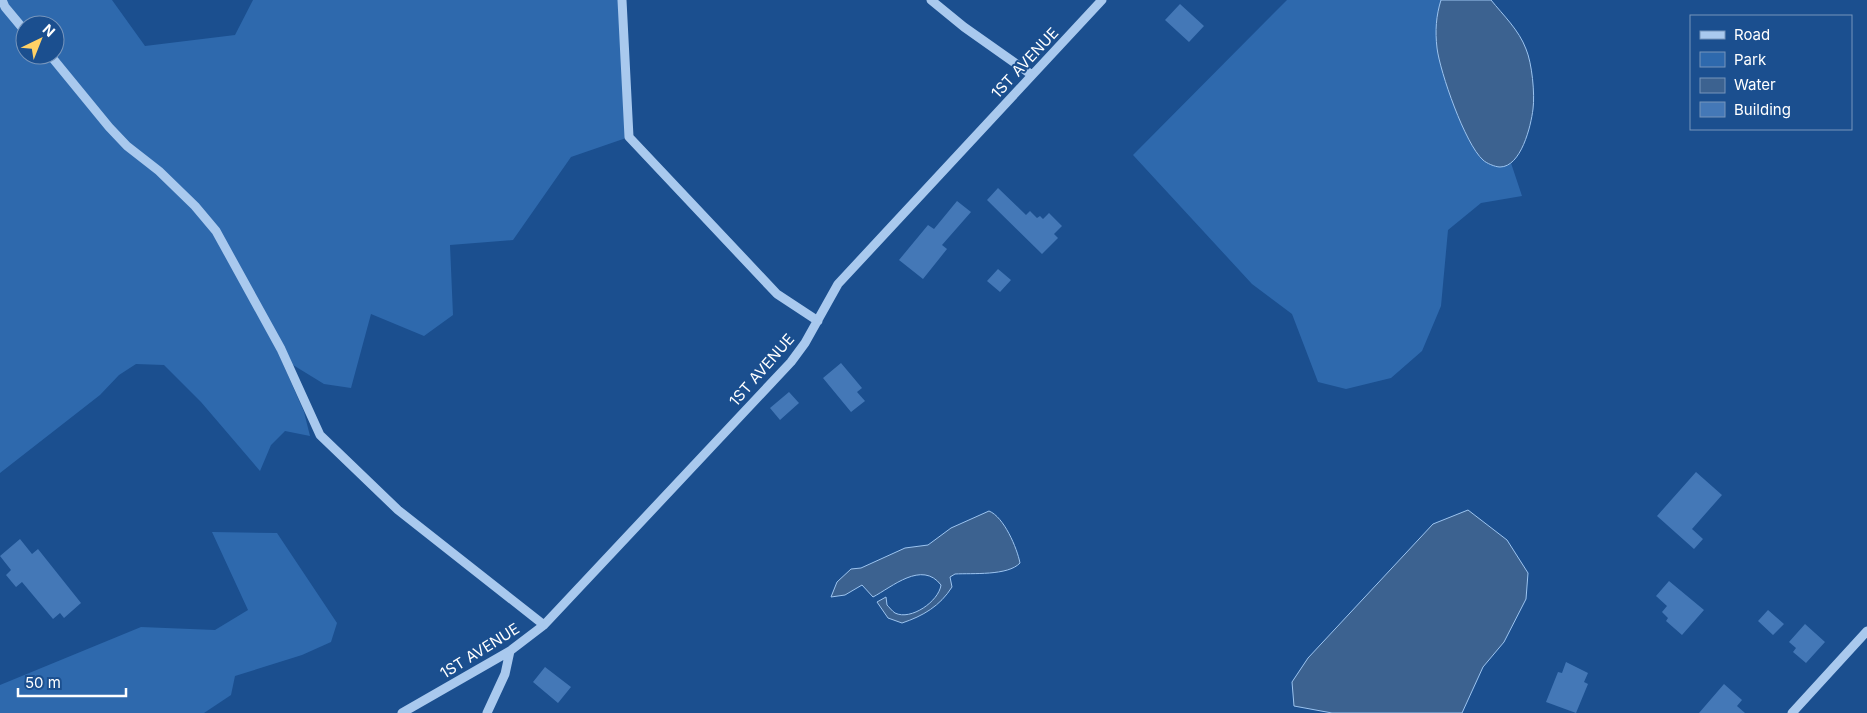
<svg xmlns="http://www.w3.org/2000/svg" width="1867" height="713" viewBox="0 0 1867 713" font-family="Inter,sans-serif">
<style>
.green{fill:#2e69ad;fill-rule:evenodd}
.water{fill:#3c6290;stroke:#9cc4f0}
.building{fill:#4478b7}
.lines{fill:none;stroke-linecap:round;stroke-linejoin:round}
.minor{stroke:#a9c9ee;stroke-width:9}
.labels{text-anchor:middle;stroke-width:4;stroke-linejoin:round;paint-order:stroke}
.street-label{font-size:15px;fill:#fff;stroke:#1b4f8f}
</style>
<rect width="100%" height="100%" fill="#1b4f8f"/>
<path class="green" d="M0,0H112L145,46L235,35L253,0H622L629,137L571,157L513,240L450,245L453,315L424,336L371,314L351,388L324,384L280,357L304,412L310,436L285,431L271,445L260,471L201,402L164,365L136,364L119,375L100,395L0,473ZM25,25H55V55H25Z
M1287,0H1441L1436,25L1437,49L1491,164L1511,163L1522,196L1481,203L1448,230L1441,306L1422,351L1391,378L1346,389L1318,382L1292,314L1252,284L1133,155Z
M212,532L277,533L337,623L331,642L302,655L235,676L231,695L204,713H0V685L141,627L215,630L248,610Z"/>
<path class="water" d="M1441,0H1491C1503,15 1519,30 1526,49C1532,63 1535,94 1533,109C1531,126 1521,167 1500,167C1495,167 1486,163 1483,160C1465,144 1440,72 1437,48C1435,31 1436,16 1441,0Z
M1468,510L1507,540L1528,573L1526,599L1504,642L1483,667L1462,713H1332L1294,706L1292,682L1308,658L1433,524Z
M989,511C1004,517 1017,548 1020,563C1008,576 972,573 955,574L950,577L952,587C940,606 923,616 902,623L888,618L877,602L886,597L887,605C889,607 892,611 895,613C911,621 939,601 941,585C922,560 892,587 873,597L862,585L845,595L831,597L837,582L851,569L861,568L905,548L928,545L951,528Z"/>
<path class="building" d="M1180,4L1204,26L1189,42L1165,20Z
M998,188L1026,215L1030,211L1037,218L1040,216L1043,219L1049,213L1062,226L1054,234L1058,238L1042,254L987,200Z
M957,201L971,212L942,245L947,249L923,279L899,260L928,225L934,229Z
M998,269L1011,280L1000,292L987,281Z
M841,363L862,388L857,392L865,401L851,412L823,378Z
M789,392L799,403L780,420L770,408Z
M1696,472L1722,495L1692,529L1703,539L1694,549L1657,516Z
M20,539L32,554L38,549L81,603L64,618L60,613L53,619L22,582L16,587L6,575L11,570L0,556Z
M1669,581L1704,610L1682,635L1666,621L1668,618L1662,612L1667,606L1656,596Z
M1768,610L1784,624L1773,635L1758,621Z
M1805,624L1825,642L1806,663L1793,652L1796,648L1789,642Z
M1566,662L1588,673L1584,682L1588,684L1576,713L1546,702L1558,672L1562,673Z
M545,667L571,687L558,703L533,682Z
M1724,684L1742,700L1737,706L1745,713H1699Z"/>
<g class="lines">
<path class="minor" d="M2,0L5,7L25,31
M622,0L629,137L777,294L818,321
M931,0L964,27L1032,75
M50,55L109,127L127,146L159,171L195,206L216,231L281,349L320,435L398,510L544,625
M402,713L510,651L544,625L791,362L805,343L838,284L1102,0
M487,713L505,674L510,651
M1792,713L1867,631"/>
</g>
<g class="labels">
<g class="street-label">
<text transform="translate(1025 63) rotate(-47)" y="5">1ST AVENUE</text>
<text transform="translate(762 370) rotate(-49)" y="5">1ST AVENUE</text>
<text transform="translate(480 651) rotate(-32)" y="5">1ST AVENUE</text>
</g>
</g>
<rect x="1690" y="15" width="162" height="115" fill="#1b4f8f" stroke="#7695bc"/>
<rect x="1700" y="31" width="25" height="8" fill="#a9c9ee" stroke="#7695bc"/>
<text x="1734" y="40" font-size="15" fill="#ffffff">Road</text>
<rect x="1700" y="52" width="25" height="15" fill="#2e69ad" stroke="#7695bc"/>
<text x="1734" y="65" font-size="15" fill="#ffffff">Park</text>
<rect x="1700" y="78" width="25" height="15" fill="#3c6290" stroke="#7695bc"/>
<text x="1734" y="90" font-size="15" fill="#ffffff">Water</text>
<rect x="1700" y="102" width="25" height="15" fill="#4478b7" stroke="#7695bc"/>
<text x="1734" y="115" font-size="15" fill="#ffffff">Building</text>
<g transform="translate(40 40) rotate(43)"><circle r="24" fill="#1b4f8f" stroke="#7695bc"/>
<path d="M0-4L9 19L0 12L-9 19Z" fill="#ffd166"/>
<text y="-8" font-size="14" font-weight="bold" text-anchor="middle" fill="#ffffff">N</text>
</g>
<path d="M18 688v8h108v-8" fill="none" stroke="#ffffff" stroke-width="2.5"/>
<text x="25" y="688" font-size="15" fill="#ffffff" stroke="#1b4f8f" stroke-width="4" paint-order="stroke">50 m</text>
</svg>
